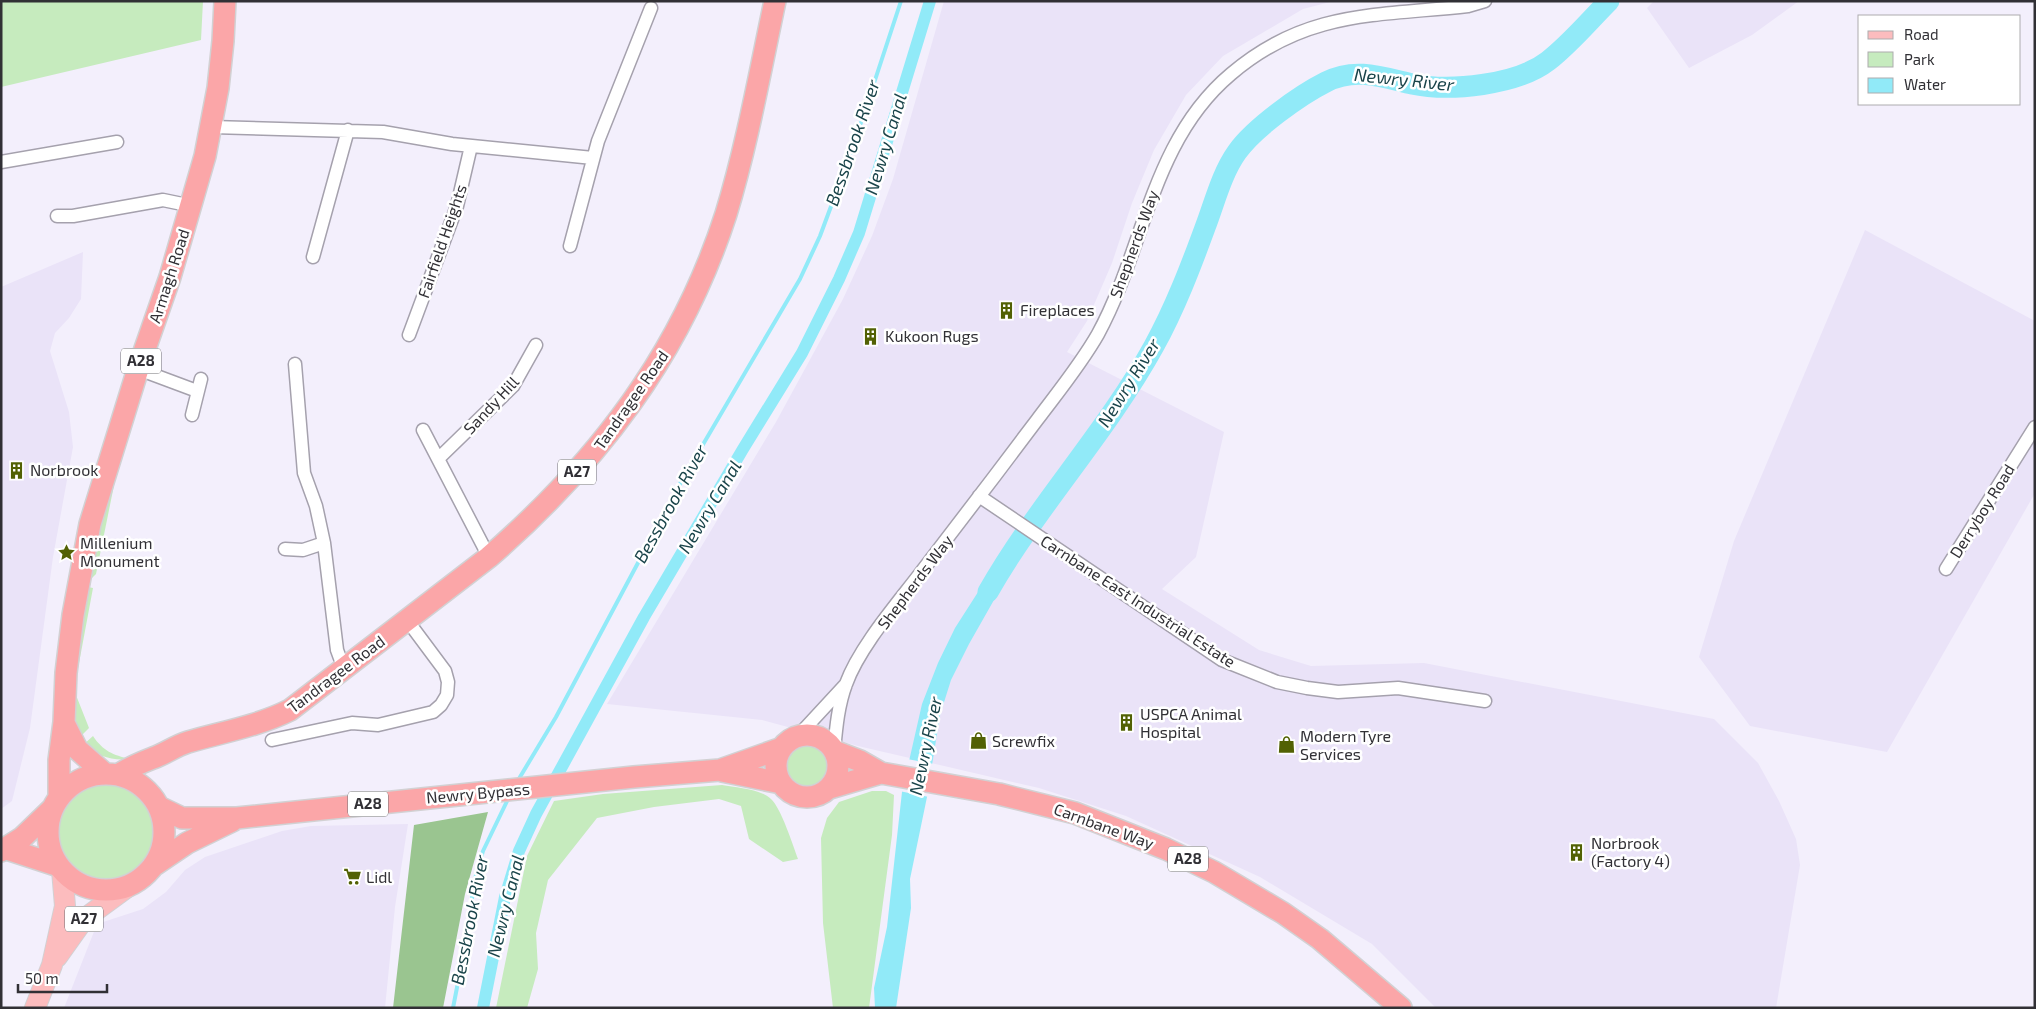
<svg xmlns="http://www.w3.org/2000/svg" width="2036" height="1009" viewBox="0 0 2036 1009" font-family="'Exo 2',sans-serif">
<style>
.built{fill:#eae3f8}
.green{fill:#c6ebbe}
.forest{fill:#9ac590}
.water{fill:#91eaf8}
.pier{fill:#f3effc}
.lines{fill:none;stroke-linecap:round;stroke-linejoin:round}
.stream{stroke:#91eaf8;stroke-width:4}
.canal{stroke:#91eaf8;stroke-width:12}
.river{stroke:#91eaf8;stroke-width:21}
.minor-casing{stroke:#a5a1ad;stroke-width:15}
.primary-casing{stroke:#d2d1d3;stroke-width:22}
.trunk-casing{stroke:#d2d1d3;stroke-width:24}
.minor{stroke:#fff;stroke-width:12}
.primary{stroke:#fcbcbe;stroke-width:20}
.trunk{stroke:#fba6a8;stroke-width:21}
.labels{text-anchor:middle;stroke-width:5;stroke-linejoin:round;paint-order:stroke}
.shield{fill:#fff;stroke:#6f6e72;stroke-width:1}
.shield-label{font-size:15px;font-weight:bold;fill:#313035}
.street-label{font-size:16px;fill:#313035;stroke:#fff}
.poi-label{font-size:16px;fill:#313035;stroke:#fff;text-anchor:start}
.water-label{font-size:18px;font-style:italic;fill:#1a444a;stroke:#fff}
</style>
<rect width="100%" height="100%" fill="#f3effc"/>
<path class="built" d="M944,1H1334L1303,9L1223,56L1186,95L1154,150L1132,203L1112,263L1087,321L1067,352L1224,432L1196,557L1162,589L1259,650L1311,666L1424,663L1714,719L1758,763L1779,801L1796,839L1800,865L1776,1008H1436L1372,944L1260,877L1126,816L1039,788L858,746L762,720L607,704L776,422L843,299L872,236L893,179Z
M1654,1H1799L1752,35L1689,68L1647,8Z
M1865,230L2035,321V493L1887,752L1750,726L1699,657L1734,541Z
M83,252L81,299L69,318L55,333L50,351L69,412L73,447L53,557L30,728L12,801L1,809V287Z
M408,824L395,907L385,1008H64L97,924L143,909L166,892L185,870L205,857L282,831L311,826Z"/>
<path class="green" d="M1,1H203L201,40L1,87Z
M122,446L96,574L92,578L85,576Z
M88,587L93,588L74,690L89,728L79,738L70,709L71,686Z
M93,736C103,751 113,755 130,759C111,761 98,756 83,745Z
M785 764a22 22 0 1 1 44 0a22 22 0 1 1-44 0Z
M58 830a49 49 0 1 1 98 0a49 49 0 1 1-98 0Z
M722,785C736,788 759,788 771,799C781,808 793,845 798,859L783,862L749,839L741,806L719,799L654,807L597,818L548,880L536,933L538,969L527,1008H496L527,856L554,801L603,794Z
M872,791H886L894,795L892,835L869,1008H833L823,923L821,838L827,818L839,802Z"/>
<path class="forest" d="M488,812L465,894L443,1008H393L414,825Z"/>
<path class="water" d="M996,564L1011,570L969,644L951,680L940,715L927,797L910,879L911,908L896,1008H875L874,988L887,927L902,792L922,704L938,663L955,628Z"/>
<path class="pier" d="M907,759L934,764L929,797L899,791Z"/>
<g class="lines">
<path class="stream" d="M517,782L556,717L681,482L800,279L820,236L852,150L901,1
M453,1008L468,931L474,882L483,851L509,797"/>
<path class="canal" d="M483,1008L505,897L519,851L536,814L644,617L743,449L802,353L839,279L859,233L930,1"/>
<path class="river" d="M988,592C1037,506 1106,433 1154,346C1175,308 1191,266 1206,225C1215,201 1222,173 1237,152C1254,128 1300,95 1326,82C1355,67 1382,77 1412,84C1450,92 1517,85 1548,61C1570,44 1589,21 1609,1"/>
<defs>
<path id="minor" d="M212,127L383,132L452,144L593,158
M1,162L117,142
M57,216H73L163,200L192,206
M570,246L598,141L651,8
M313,257L348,130
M409,335L457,206L471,146
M295,364L304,473L316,506L324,543L337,650L344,669
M138,369L197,391
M192,415L201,379
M423,430L489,557
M438,459L513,386L536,345
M979,496L1222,660L1277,682L1307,688L1338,692L1398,688L1485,701
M285,549L303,550L324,543
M1946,569L2035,427
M797,737L846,684
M272,740L352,723L378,725L433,712L441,705L447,695L448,682L445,671L407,620
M834,751C836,729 838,705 846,684C859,648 896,605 919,575C959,523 998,472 1037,420C1058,392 1081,364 1098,334C1145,248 1151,141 1231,74C1306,10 1377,16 1468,6L1485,1"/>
<path id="primary" d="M57,957L84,919L129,886
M35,1008L52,965L65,906L62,870"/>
<path id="trunk" d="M64,723L77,749L104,773
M776 766a31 31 0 1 1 62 0a31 31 0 1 1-62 0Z
M834,751L860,761L881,773L999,794L1075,813L1166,849L1214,872L1283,913L1320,939L1401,1008
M722,771L781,783
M48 832a58 58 0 1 1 116 0a58 58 0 1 1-116 0Z
M118,775C130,767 140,763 153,758C165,754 175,746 188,742C223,732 258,726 290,710L489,557C598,462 681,354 726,214C747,145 760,72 775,1
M830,788L881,773
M59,797V760L64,722L66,673L73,615L90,524L138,369L170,277L205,156L218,88L223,41L225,1
M159,807L182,818H237L634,777L720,770L782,748
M7,849L59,866
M1,851L23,837L52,809
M153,866L187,843L232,821"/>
</defs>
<use href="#minor" class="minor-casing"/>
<use href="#primary" class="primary-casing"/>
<use href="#trunk" class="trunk-casing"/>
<use href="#minor" class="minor"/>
<use href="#primary" class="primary"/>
<use href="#trunk" class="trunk"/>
</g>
<defs>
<symbol id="building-bare" viewBox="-9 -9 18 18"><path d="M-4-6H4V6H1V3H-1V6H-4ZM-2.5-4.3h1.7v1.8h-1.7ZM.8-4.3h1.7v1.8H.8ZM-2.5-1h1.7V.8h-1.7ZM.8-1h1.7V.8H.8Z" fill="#526104" stroke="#fff" stroke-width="2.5" paint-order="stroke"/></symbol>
<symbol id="sight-bare" viewBox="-9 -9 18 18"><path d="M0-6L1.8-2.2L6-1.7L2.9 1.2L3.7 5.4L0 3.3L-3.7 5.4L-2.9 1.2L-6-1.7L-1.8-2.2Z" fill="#526104" stroke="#fff" stroke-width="2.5" paint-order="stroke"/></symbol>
<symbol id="shop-bare" viewBox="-9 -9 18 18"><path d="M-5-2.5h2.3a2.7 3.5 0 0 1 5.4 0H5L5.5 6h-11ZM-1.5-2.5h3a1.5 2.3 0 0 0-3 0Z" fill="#526104" stroke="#fff" stroke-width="2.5" paint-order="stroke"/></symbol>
<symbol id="supermarket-bare" viewBox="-9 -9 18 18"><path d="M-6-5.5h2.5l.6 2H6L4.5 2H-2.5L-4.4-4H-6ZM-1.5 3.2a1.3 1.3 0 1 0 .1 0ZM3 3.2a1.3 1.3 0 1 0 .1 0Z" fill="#526104" stroke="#fff" stroke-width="2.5" paint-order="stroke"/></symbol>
</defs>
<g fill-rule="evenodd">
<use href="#building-bare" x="994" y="298" width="25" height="25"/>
<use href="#building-bare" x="858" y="324" width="25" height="25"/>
<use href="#building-bare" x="4" y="458" width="25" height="25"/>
<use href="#sight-bare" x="54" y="540" width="25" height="25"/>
<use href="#building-bare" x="1114" y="710" width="25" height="25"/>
<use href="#shop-bare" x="966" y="728" width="25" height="25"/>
<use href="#shop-bare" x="1274" y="732" width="25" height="25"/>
<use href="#building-bare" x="1564" y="840" width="25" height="25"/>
<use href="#supermarket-bare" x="340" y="864" width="25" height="25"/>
</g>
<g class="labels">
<g class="shield">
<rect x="121" y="348.5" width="40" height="25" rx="4"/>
<rect x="558" y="459.5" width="38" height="25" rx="4"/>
<rect x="348" y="791.5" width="40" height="25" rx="4"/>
<rect x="1168" y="846.5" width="40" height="25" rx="4"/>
<rect x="65" y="906.5" width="38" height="25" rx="4"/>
</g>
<g class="shield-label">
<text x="141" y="366">A28</text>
<text x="577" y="477">A27</text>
<text x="368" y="809">A28</text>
<text x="1188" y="864">A28</text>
<text x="84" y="924">A27</text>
</g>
<g class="street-label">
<text transform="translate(442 241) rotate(-71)" y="6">Fairfield Heights</text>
<text transform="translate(1134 244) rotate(-70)" y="6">Shepherds Way</text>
<text transform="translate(169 276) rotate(-72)" y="6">Armagh Road</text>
<text transform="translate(631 400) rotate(-55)" y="6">Tandragee Road</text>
<text transform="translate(491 405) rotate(-47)" y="6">Sandy Hill</text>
<text transform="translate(1982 511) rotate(-58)" y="6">Derryboy Road</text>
<text transform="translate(915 582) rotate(-53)" y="6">Shepherds Way</text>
<text transform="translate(1138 601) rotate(33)" y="6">Carnbane East Industrial Estate</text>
<text transform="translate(336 674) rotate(-37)" y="6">Tandragee Road</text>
<text transform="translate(478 793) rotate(-5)" y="6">Newry Bypass</text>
<text transform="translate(1104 826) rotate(20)" y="6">Carnbane Way</text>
</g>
<g class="poi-label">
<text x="1020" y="316">Fireplaces</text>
<text x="885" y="342">Kukoon Rugs</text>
<text x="30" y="476">Norbrook</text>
<text x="80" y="549">Millenium<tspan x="80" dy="18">Monument</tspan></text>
<text x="1140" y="720">USPCA Animal<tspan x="1140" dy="18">Hospital</tspan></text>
<text x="1300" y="742">Modern Tyre<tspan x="1300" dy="18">Services</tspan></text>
<text x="992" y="747">Screwfix</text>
<text x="1591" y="849">Norbrook<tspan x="1591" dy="18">(Factory 4)</tspan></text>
<text x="366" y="883">Lidl</text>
</g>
<g class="water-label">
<text transform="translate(1404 80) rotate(6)" y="6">Newry River</text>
<text transform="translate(853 143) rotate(-71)" y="6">Bessbrook River</text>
<text transform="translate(886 144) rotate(-73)" y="6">Newry Canal</text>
<text transform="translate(1129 383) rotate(-58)" y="6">Newry River</text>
<text transform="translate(671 504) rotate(-61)" y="6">Bessbrook River</text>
<text transform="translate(710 507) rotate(-59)" y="6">Newry Canal</text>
<text transform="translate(926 746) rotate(-78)" y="6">Newry River</text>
<text transform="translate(506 906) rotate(-76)" y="6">Newry Canal</text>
<text transform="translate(470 920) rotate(-79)" y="6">Bessbrook River</text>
</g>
</g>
<rect width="2036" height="1009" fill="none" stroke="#313035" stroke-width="5"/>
<rect x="1858" y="15" width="162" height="90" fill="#ffffff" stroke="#adacae"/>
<rect x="1868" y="31" width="25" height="8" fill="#fcbcbe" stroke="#adacae"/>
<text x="1904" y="40" font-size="15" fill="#313035">Road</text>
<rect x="1868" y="52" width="25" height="15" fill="#c6ebbe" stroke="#adacae"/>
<text x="1904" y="65" font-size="15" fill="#313035">Park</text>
<rect x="1868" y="78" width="25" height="15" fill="#91eaf8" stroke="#adacae"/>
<text x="1904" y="90" font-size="15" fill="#313035">Water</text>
<path d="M18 984v8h89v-8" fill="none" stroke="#313035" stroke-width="2.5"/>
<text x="25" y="984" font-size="15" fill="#313035" stroke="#ffffff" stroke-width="4" paint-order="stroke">50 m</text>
</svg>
